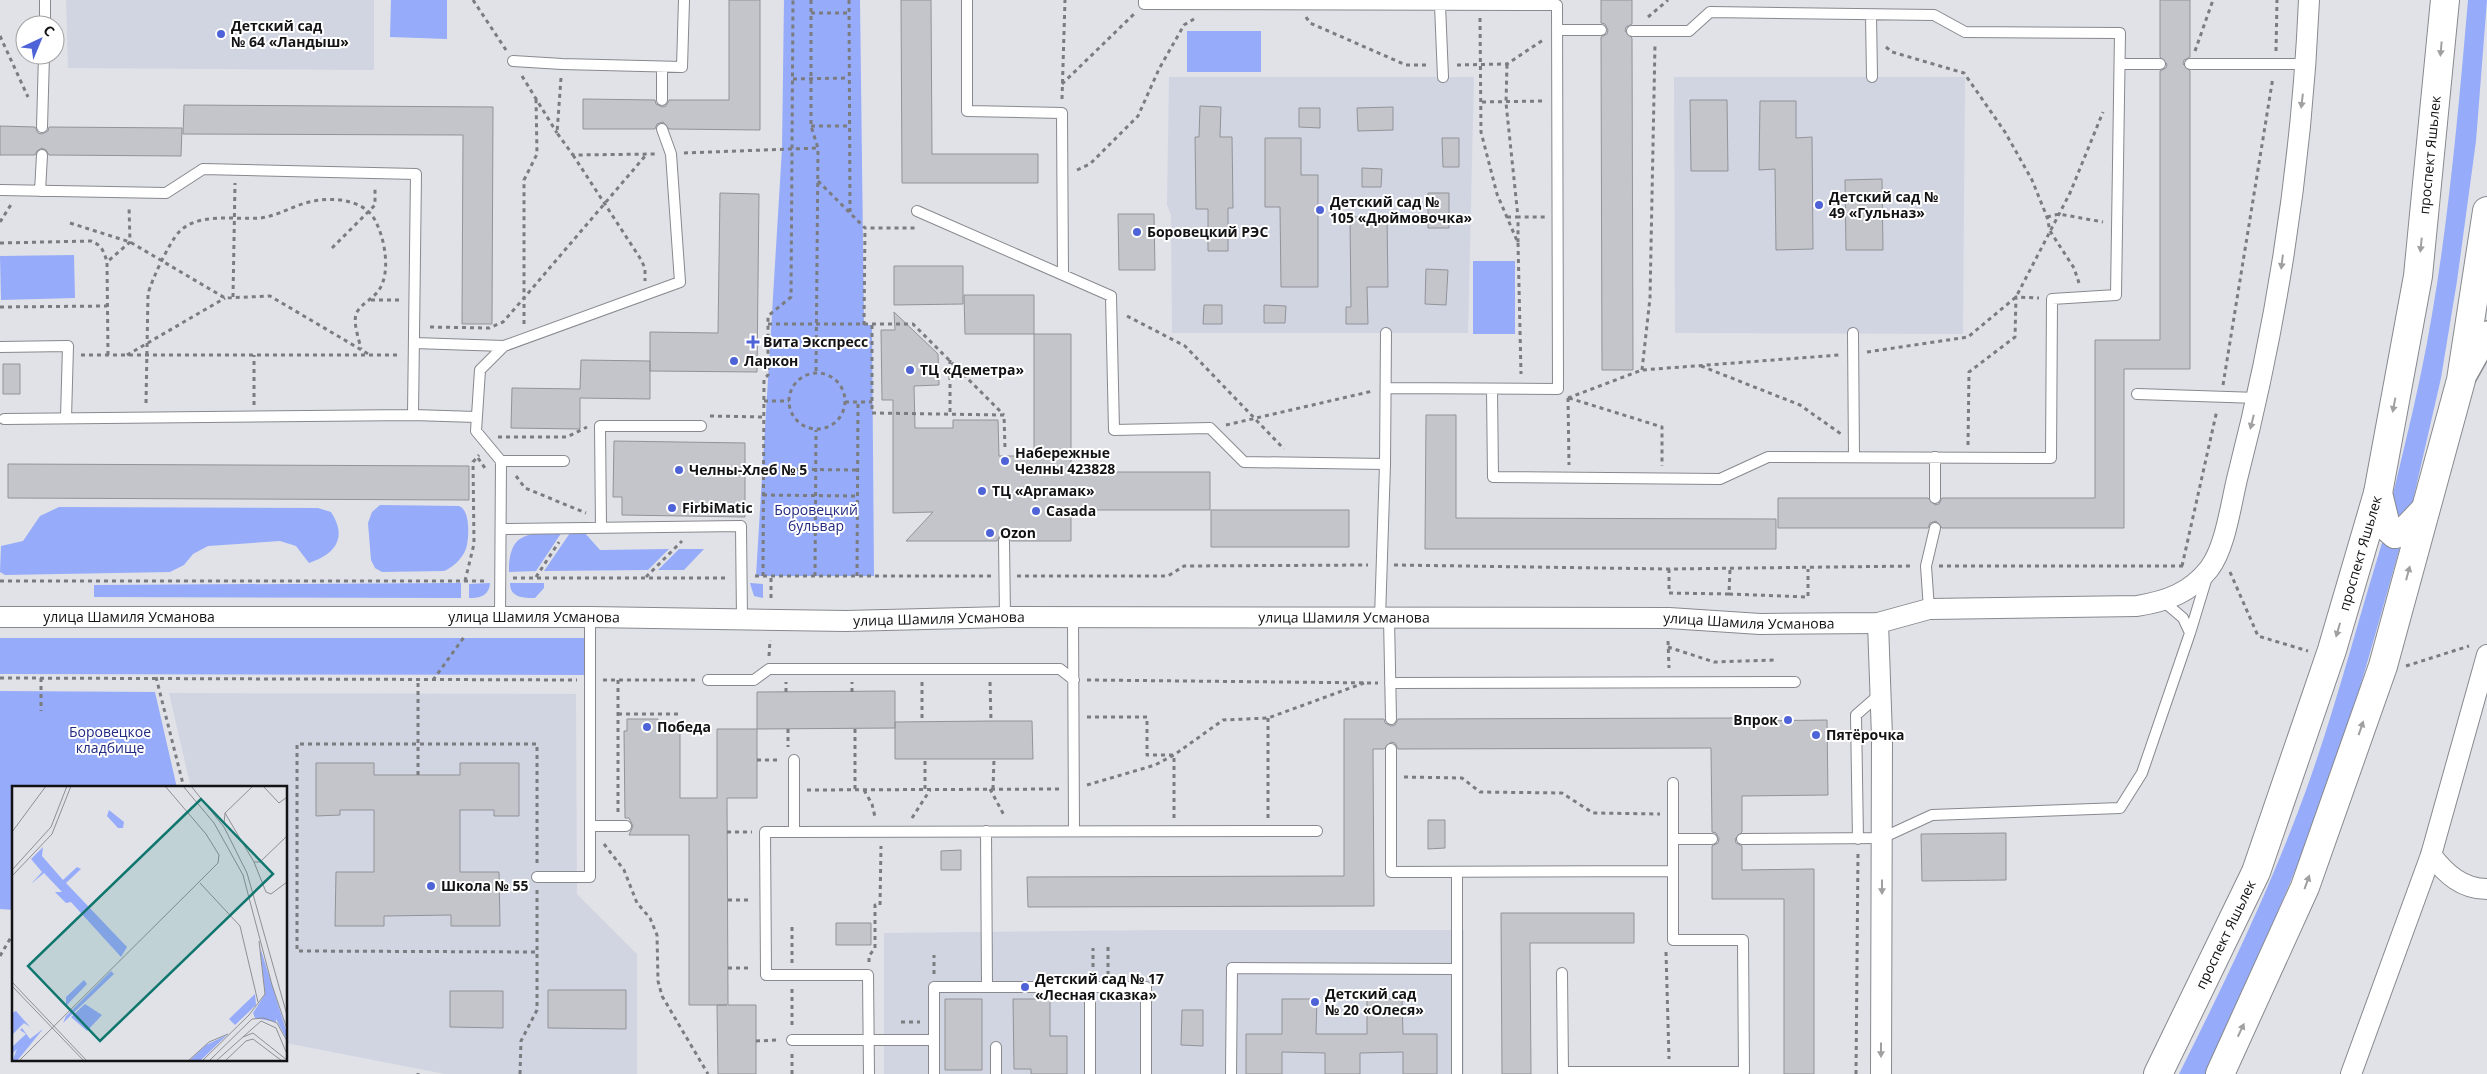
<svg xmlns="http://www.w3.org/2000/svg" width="2487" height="1074" viewBox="0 0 2487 1074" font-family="'Open Sans',sans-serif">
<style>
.built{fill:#d1d5e2}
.green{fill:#96abf9}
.building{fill:#c3c5cb;stroke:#919399}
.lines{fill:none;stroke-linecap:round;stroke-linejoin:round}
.service-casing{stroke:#87898e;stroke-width:12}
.minor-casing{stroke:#87898e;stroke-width:22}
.tertiary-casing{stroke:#87898e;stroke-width:28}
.secondary-casing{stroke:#87898e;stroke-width:30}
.path{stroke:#7b7c80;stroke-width:3;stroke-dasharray:4 4;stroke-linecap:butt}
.service{stroke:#fff;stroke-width:10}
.minor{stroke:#fff;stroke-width:20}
.tertiary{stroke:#fff;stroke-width:25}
.secondary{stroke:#fff;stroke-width:28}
.oneway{fill:#a0a0a1}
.poi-dot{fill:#4e63d8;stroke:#fff;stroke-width:2}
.labels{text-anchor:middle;stroke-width:4;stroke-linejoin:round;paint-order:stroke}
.poi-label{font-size:14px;font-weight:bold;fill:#121214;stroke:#fff;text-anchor:start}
.street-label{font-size:14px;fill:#121214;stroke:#fff}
.park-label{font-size:14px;fill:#212981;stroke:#fff}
.inset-road{fill:none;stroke:#8e8f93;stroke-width:1}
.view{fill:#0f766e;fill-opacity:0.15;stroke:#0f766e;stroke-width:2.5}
.inset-edge{fill:none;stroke:#121214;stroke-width:2.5}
</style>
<rect width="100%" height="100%" fill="#e0e2e8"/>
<path class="built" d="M66,0H374V70L68,68Z
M1169,77H1474L1468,333H1172L1171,215L1167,205Z
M1674,77H1965L1963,334L1675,333Z
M169,693L576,694L577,894L637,954V1074H445L286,1043V788H191Z
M1165,930H1464V1074H884V933Z"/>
<path class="green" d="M391,0H447V39L390,37Z
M784,0H860L864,325H872L874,576H756L782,149Z
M2468,0H2487L2476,141L2457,281L2441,378L2411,509L2404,515H2394L2390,507C2400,464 2411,421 2420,378C2446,254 2457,127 2468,0Z
M1187,31H1261V72H1187Z
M74,255L75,298L1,300L0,256Z
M1473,261H1515V334H1473Z
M380,505L459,506C470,510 469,534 467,545C465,556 454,567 444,571L382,572L375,568L371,560L368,523L372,512Z
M59,507L318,508L331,512C348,538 335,554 309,563L296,546L280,541L208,546L193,554L184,565L170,572L5,575L0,572L1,546L23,541L40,516Z
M562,532L536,571L509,572C509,531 528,534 562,532Z
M584,532L600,550L669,549L648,570L544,571L570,533Z
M2382,543L2400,547C2377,627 2356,708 2328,786C2292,884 2249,979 2205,1074H2179C2227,978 2274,881 2310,779C2337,702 2358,621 2382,543Z
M679,549H704L684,570H658Z
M461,583V598L94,597V585Z
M490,583C489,596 480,598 469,598V584Z
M510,583H544V588L535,598C524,598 510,598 510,583Z
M750,583L763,584V598L754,596Z
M0,638H585V675L0,674Z
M0,691L155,692L177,788H14V910L0,909Z"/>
<path class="building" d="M729,0H760V130L669,129L663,122L657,124L655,129H583V99L655,100L656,104L662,107L666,106L669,100H729Z
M901,0H931L932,154H1038V183H902Z
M1601,0H1632V24L1626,27L1625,31L1632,38L1633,370H1602L1601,37L1607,34L1608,30L1605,24L1601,23Z
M2160,0H2190V57L2184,60L2183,64L2190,71V369H2124V528H1942L1936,521L1930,523L1928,528H1778V498H1928L1935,505L1939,504L1942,498H2095V340H2160V71L2166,68L2167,64L2160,57Z
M1690,100H1727L1728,171H1691Z
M1760,101H1796V138L1812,137L1813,249L1776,250L1775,169L1759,170Z
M184,105L493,107L492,324H462L463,135L183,134Z
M1200,106L1221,107L1220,137H1232L1233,208H1228V251H1208V209H1196L1195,137H1199Z
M1393,107V130L1358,131L1357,108Z
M1299,108H1320V128L1299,127Z
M0,126L35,127L38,133L42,134L48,131L49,127L182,128L181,156L49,155L46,150L42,148L37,151L35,155H0Z
M1265,138H1301V175H1318V287H1281L1280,207H1265Z
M1442,138H1459V167H1443Z
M1362,168L1382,169L1381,187H1362Z
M1882,179L1883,250H1846L1845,180Z
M720,193L759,194L757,372L650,371V332L718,333Z
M1428,193H1449V228H1428Z
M1118,214H1154L1155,270H1119Z
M1350,217H1387L1388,287H1367L1368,324H1346V307H1351Z
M894,266H963V304L894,305Z
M1426,269L1448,270L1446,305L1425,304Z
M964,295H1034V334H965Z
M1204,305H1222V324H1203Z
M1264,305L1286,306L1285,323H1264Z
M894,312L938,354L939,385L914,386L915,428H953V420H998L999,456H1034V334H1071V472H1210V510H1071V541H1011L1010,537L1004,534L1000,535L997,541H906L933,512L893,513V400H882L881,330H895Z
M581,360L650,361V399L580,398V429L511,428L512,388L580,389Z
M3,364H20V394H3Z
M1426,415H1456V518L1776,519V549H1425Z
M614,441L745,443V517L622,515V497H613Z
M8,464L469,466V500L8,498Z
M1211,510H1349V547H1211Z
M895,691V728L757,729V798H727L728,1005H756V1074H718L717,1005H727H689V835H629L633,826L629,818H625L624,731H627V719H658V731H680V798H717V729H757V692Z
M1741,718V721L1827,720L1828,795L1742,796V832L1735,839L1736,843L1742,846V870L1814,869V1074H1784V899H1712V846L1718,843L1719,839L1716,833L1712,832L1711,748L1398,749L1395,743L1391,742L1384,749H1373L1374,906L1028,907L1027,877L1344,876V719H1384L1385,723L1391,726L1395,725L1398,719Z
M991,721H1032L1033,759H895V722Z
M316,763H374V775H460V763H519V816H494V810H460V872H499L500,926H451V915L384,916V926H335L336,872H374V810H340V815L316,816Z
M1428,820H1445V848L1428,849Z
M2006,833V880L1922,881L1921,834Z
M961,850V870H941V851Z
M1501,913H1634V943H1530L1531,1074H1502Z
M836,923H871V945H836Z
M548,990H626V1029L548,1028Z
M450,991H503V1028L450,1027Z
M945,999H982V1070H945Z
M1013,999H1050V1036H1067V1074H1031V1069H1014Z
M1282,999H1317L1316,1034H1367V999H1402L1403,1034H1437V1074H1403V1052L1360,1053V1074H1325V1053L1282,1052V1074H1246V1034H1282Z
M1182,1010H1203V1046L1181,1045Z"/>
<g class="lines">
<defs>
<path id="service" d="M967,0V111L1062,113L1063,275
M1144,0V4L1557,5L1558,389L1386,388
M1440,5L1443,77
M1871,15L1872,77
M45,25V0
M1557,30H1601
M513,61L562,64L682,67L684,0
M2120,64H2160
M2190,64H2306
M662,67V100
M42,127L44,55
M0,190L166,193L203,169L416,174L413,415
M40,191L42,155
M917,211L1111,296L1114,430L1210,428L1244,462L1385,464L1380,618
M1853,333L1854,457
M414,343L504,346
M0,347L68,346L66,418
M1492,389L1493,477L1720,479L1768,457L2051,458L2052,299L2116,295L2120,33L1965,32L1934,15L1710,12L1689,31H1632
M2137,394L2258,398
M4,419L413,415L476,417
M501,461H564
M1385,464L1386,333
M1935,498V457
M601,527L600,426H701
M502,529L741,526L742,619
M1004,541L1005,617
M1929,609L1926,566L1935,528
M500,617L501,461L476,431L480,370L504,346L680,282L671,154L662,129
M1073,617L1074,831
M1389,618L1391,719
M2190,633L2207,577
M708,680H754L769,669H1060L1074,680
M1390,683L1795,682
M1391,749V872L1673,871
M794,760V832H765L766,975H868L869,1074
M1673,783V839
M590,826H626
M986,831L987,987
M794,832L1317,831
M1742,839L1882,838L1932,815L2120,808L2142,773L2190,633L2183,618L2163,601
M1858,839L1856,715L1880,694
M1457,872V1074
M537,877H590V617
M1562,973L1563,1072H1744L1743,940H1673V839H1712
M1090,987V1074
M792,1040H934
M996,1047V1074
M934,1074V987H1146V1074
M1231,1074L1232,968L1457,969"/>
<g id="minor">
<path id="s1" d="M0,617H590L846,621L1005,617L1669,618L1760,624L1878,623L1929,609L2137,606C2167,601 2190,593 2209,569C2226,547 2231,502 2238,475C2278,320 2302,160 2309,0"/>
<path d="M1878,623L1882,737L1881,1074"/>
<path d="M2431,855C2446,874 2462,889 2487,889"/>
<path d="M2351,1074L2431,855L2487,655"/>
</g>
<path id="tertiary" d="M2464,375L2487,334"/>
<g id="secondary">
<path d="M2378,493L2386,526L2395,534L2405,531L2424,511"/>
<path id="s2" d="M2158,1074L2256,872L2332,650L2378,493L2418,276L2445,0"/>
<path d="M2220,1074L2305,887L2383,666L2461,380L2487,211"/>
</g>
</defs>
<use href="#service" class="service-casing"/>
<use href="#minor" class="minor-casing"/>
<use href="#tertiary" class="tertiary-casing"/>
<use href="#secondary" class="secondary-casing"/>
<path class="path" d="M473,0L506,50
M811,0V126L818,148L816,373
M849,0L850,213
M811,13H849
M1306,17L1310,23L1406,65H1428
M1648,17L1668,0
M1480,18L1481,132L1497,194L1518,243V217H1545
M0,36L28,97
M1886,47L1892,52L1964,73L2005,132L2032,180L2047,217L2050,231L2074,268L2079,283
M2195,51L2213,0
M2276,51L2277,0
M1457,65L1507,64L1543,40
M522,76L557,133
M561,78L557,133L573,155L657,154
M793,79L849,78
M1062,84L1135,13
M1062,99L1065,0
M1482,102L1543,101
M811,126H849
M684,153L818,148
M573,155L640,258L645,268V281
M1077,170L1090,164L1138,116L1159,69L1184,25L1194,19
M818,181L865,228H917
M1507,217H1518L1506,103L1507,64
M2047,217L2059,214L2103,222
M0,222L12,203
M70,223L130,242L225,298L270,296L370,355
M0,243L91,241C102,245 104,252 107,262
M1518,243L1521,374
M332,248L375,205V186
M233,297L235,183
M371,300H402
M0,307L107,306
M1127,316L1185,346L1284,449
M524,324V298L646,155
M768,324H913L1004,415
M864,325L865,228
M872,325V413L1004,415L1005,448
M430,327L489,328L503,322L524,298V180L537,154L536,98
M1867,352L1968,337L2016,297L2070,193L2103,112
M81,355H399
M108,355L107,262L130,242L129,206
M127,355L225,298
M950,360V414
M1701,366L1800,405L1841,434
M1642,370L1650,298L1655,44
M789 401a28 28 0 1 1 56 0a28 28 0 1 1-56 0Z
M2223,385L2273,77
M1568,398L1642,370L1839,355
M1568,398L1569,465
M1569,398L1662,427V466
M764,401H789
M845,402H872
M146,403L148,294C152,279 169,243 179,232C198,212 235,220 260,218C279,216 295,204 314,201C335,197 364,200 375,220C385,239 391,272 379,290C373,299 362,303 357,312C352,321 359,339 361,349
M254,405V355
M710,416L764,417
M1226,425L1373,391
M498,437H567L587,427
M1968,445L1969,372L2015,337L2016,297L2039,298
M478,458L487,471
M764,469L858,470
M516,476L525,488L586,513
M763,495L857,496
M1394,565L1669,569L1913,566
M1939,566H2185
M2182,566L2217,410
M1669,569V593L1729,594L1730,569
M2230,572L2258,636L2308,651
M755,576H991
M763,576L764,379L768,375V316L791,297L793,0
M815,576L816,430
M857,576L858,402
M1017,576H1168L1184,566L1368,565
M536,577L559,542
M646,577L682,541
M513,578H729
M0,581H487
M465,581L474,544L473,462L479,455
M1729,594L1808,597V569
M771,598V576
M1668,641L1669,668
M1668,647L1714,662L1775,660
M769,656L770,640
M2406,666L2469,646
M156,677L184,788
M0,678L577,680
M41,678V711
M433,680L464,637
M603,680H695
M618,680V812
M1087,680L1378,683
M922,682V721
M990,682L991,721
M786,692V682
M852,692V682
M618,714H682
M1087,717H1147V755H1174V819
M1268,718V818
M788,729V747
M855,729V790
M757,760H781
M418,775V680
M1404,777L1462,778L1480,792L1562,793L1593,813L1660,814
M1087,785L1155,765L1174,755L1223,720L1268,718L1364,683
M925,789V759
M990,789L1005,817
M993,789L994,759
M807,790L1061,789
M864,790L872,804L875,817
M912,818L930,790
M727,832H752
M604,844L624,870L637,903L650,918L657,935L658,981L662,996L708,1074
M537,863V744H297V951L538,952
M728,900H752
M792,927V963
M1108,947V974
M1666,952L1669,1059
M0,956L14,932
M869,962V956L875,948V905H880L881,846
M728,968H752
M934,974V955
M1093,975V948
M792,989V1028
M901,1022H920
M756,1041L778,1040
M792,1054V1074
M418,1074V1073
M520,1074L521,1041L537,1010V889
M1856,1074L1858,852"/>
<use href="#service" class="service"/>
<use href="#minor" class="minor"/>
<use href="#tertiary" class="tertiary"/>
<use href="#secondary" class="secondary"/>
</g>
<defs><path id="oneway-solid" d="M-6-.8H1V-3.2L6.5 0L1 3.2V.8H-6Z" transform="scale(1.25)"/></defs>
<g class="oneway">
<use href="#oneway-solid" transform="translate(2441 49) rotate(95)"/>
<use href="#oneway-solid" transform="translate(2302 101) rotate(97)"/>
<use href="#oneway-solid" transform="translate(2421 245) rotate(96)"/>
<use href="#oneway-solid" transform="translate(2282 262) rotate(97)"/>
<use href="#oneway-solid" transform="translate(2394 405) rotate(101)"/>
<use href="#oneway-solid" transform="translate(2252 422) rotate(104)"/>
<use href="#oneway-solid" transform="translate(2408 573) rotate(-75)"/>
<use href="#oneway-solid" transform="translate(2338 630) rotate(106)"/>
<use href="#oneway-solid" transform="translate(2361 728) rotate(-71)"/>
<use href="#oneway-solid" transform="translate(2307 882) rotate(-70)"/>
<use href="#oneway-solid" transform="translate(1882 887) rotate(90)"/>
<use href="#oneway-solid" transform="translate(2241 1030) rotate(-65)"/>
<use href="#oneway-solid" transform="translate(1881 1050) rotate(90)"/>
</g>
<g class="poi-dot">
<circle cx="221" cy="34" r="5"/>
<circle cx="1819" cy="205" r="5"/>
<circle cx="1320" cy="210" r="5"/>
<circle cx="1137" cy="232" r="5"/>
<path d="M750.5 334.5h5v5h5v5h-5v5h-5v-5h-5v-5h5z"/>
<circle cx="734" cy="361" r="5"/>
<circle cx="910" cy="370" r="5"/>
<circle cx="1005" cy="461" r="5"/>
<circle cx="679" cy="470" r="5"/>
<circle cx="982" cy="491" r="5"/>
<circle cx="672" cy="508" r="5"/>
<circle cx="1036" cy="511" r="5"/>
<circle cx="990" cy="533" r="5"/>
<circle cx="1788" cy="720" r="5"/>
<circle cx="647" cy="727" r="5"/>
<circle cx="1816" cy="735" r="5"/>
<circle cx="431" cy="886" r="5"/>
<circle cx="1025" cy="987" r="5"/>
<circle cx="1315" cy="1002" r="5"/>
</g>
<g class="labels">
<g class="poi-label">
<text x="231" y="31">Детский сад<tspan x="231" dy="16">№ 64 «Ландыш»</tspan></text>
<text x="1829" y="202">Детский сад №<tspan x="1829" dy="16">49 «Гульназ»</tspan></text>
<text x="1330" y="207">Детский сад №<tspan x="1330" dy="16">105 «Дюймовочка»</tspan></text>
<text x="1147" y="237">Боровецкий РЭС</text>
<text x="763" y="347">Вита Экспресс</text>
<text x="744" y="366">Ларкон</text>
<text x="920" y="375">ТЦ «Деметра»</text>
<text x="1015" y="458">Набережные<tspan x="1015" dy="16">Челны 423828</tspan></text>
<text x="689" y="475">Челны-Хлеб № 5</text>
<text x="992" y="496">ТЦ «Аргамак»</text>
<text x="682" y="513">FirbiMatic</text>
<text x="1046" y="516">Casada</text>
<text x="1000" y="538">Ozon</text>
<text x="1778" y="725" text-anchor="end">Впрок</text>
<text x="657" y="732">Победа</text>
<text x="1826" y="740">Пятёрочка</text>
<text x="441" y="891">Школа № 55</text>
<text x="1035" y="984">Детский сад № 17<tspan x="1035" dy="16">«Лесная сказка»</tspan></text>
<text x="1325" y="999">Детский сад<tspan x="1325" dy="16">№ 20 «Олеся»</tspan></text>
</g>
<g class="street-label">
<text dy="5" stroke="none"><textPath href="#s2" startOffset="965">проспект Яшьлек</textPath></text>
<text dy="5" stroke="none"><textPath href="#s2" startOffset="560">проспект Яшьлек</textPath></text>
<text dy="5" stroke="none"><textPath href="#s1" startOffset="129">улица Шамиля Усманова</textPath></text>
<text dy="5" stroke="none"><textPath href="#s1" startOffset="534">улица Шамиля Усманова</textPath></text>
<text dy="5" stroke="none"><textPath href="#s1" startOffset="1344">улица Шамиля Усманова</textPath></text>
<text dy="5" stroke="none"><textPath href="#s1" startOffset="939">улица Шамиля Усманова</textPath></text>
<text dy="5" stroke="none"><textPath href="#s1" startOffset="1749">улица Шамиля Усманова</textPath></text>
<text dy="5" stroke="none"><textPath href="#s2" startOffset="155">проспект Яшьлек</textPath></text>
</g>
<g class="park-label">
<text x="816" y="515">Боровецкий<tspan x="816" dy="16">бульвар</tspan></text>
<text x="110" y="737">Боровецкое<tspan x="110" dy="16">кладбище</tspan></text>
</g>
</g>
<g transform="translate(12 786)">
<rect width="275" height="275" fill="#e0e2e8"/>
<path d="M97,24L112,36L111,42H106L95,30ZM31,61L30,70L51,94L65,81L69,83L54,97L115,161L109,171L59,116L54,117L43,106H50L32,87L19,98L30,86L19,73ZM248,161L275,247V254L264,233V236L243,232L241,227L253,208ZM99,185L102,188L51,237L54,230ZM72,194L75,198L54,220V211ZM243,208L244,219L223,239L217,233ZM73,218L90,229L75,245L59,231ZM4,225L18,241L12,237L0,249V227ZM10,242L18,253L31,243L5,275H0L5,263L0,268V261L14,248L8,244ZM215,249L188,275H177L194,259Z" fill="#96abf9"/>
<path class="inset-road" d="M171,0L202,37L231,89L260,199L275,243M179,0L212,41L235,87L275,229M251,0L267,17L275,11M213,27L242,76L254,106L259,108L275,96M212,38L213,27L241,0M0,46L34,0M242,76H248L275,50M0,84L39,41L55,0M0,90L40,48L59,0M188,97L228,140L246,216M0,196L75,275M0,200L72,275M240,233L252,232L265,237L275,255M231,251L241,247L275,274M7,275L206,77L207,69L194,48L153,0M176,275L197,256L216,248M190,275L237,229L253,208L247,155M197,275L240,233M204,275L249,235L264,242L275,268M213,275L234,255L241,253L270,275"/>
<path class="view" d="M189,13L261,88L88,255L16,180Z"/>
<rect width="275" height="275" class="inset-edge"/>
</g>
<g transform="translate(40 40) rotate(44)"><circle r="24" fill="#ffffff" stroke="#a0a0a1"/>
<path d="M0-4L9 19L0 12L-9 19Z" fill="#4e63d8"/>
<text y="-8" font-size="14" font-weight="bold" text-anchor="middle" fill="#121214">С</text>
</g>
</svg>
